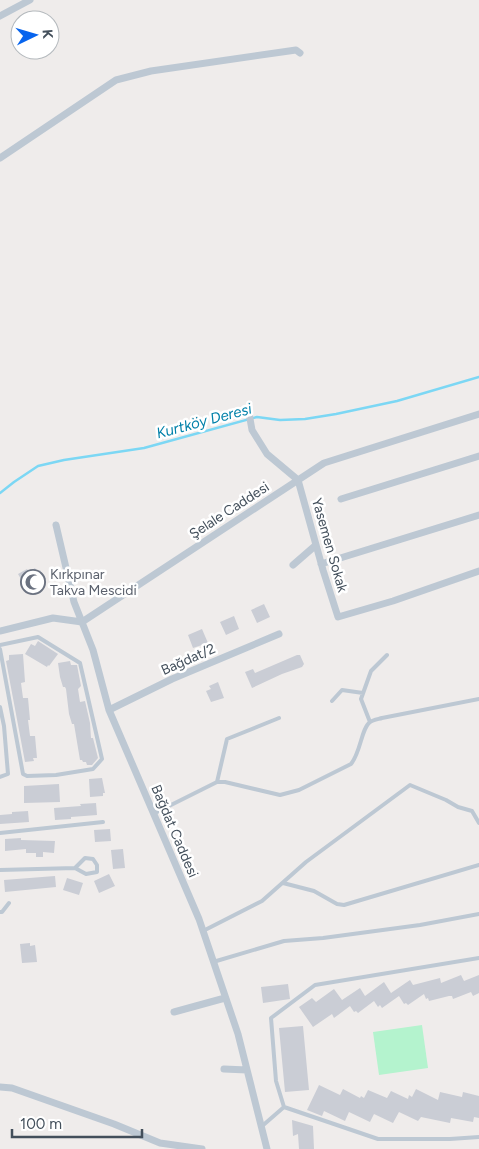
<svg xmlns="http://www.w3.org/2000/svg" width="479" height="1149" viewBox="0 0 479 1149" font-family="Figtree,sans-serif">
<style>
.green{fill:#b4f3ce}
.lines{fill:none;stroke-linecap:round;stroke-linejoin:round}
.stream{stroke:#7cd7f4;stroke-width:2.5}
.building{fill:#cacdd5}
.service{stroke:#bdc8d3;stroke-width:4}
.minor{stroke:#bdc8d3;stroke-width:7}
.labels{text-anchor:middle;stroke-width:5;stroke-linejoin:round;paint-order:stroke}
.street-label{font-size:14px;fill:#434f5b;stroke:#fff}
.worship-label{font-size:14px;fill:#5b616d;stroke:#fff;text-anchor:start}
.water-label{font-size:15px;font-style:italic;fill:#0180a9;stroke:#fff}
</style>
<rect width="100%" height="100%" fill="#efeceb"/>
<path class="green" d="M422,1025L428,1068L379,1075L373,1032Z"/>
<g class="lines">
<path class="stream" d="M0,493L14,482L38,466L64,460L144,448L257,417L280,420L305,419L336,414L397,401L479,377"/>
</g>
<path class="building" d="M35,568L37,572L40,570L46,579L43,580L45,583L29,593L18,574L27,569L29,572Z
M264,604L270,617L257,623L251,610Z
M234,616L239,629L226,635L220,622Z
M202,629L208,643L193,648L188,635Z
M38,641L58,654L49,666L48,665L47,667L25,654L31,644L35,646Z
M23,654L25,682L21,683L23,698H28L30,720H28L30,736H35L37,758H33L34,761L25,762L6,661L9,660V655Z
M297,655H300L304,664L302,667L282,674L252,688L245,672L253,669L255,673Z
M70,661L71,665H77L81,686L78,689L80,702L85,701L90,723L91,738H93L98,758L92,765H87L86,762H83L82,760H80L74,724H72L69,714L66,689L65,687H63L60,677L58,663Z
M218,682L224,698L211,702L206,691L211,689L209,686Z
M102,778L105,793H103V796L90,797L89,779Z
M59,784L60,802L24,803V786Z
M96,803L97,815L71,817V819L55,820L54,808L81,806L80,804Z
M28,811L29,822L0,824V815L12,814V812Z
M110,829L111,841L95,842L94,830Z
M21,838V840L55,841L54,853L43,852V857H36V853H26V849L5,851V839Z
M123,849L125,868L113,869L111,850Z
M109,874L115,886L99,893L94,881Z
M55,876L56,887L5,892L4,880Z
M67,878L83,883L79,895L63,890Z
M30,943V946L35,945L37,962L22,963L20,944Z
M461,975L464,981L479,975V993L473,996L471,992L453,999L452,996H449L429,1001L428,998L426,999L424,994L408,1005L406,1003L404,1004L399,996L382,1008L380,1005L378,1007L374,1001L358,1013L356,1011L354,1012L350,1006L334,1018L332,1014L313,1027L299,1007L312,998L316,1002L334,989L342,1000L360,988L365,996L384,982L391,993L410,980L413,985L440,978L441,983Z
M288,984L290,999L263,1003L261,987Z
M303,1026L309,1090L285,1092L279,1028Z
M319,1085L340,1095L343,1089L360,1098L361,1096L364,1098L368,1090L387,1098L391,1091L408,1099L409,1095L412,1097L416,1089L438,1100L440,1092L462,1097L463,1092L479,1096V1118L474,1117L473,1122L451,1118L450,1123L421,1117L418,1121L399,1112L393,1123L374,1114L370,1122L349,1112L345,1121L324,1111L322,1116L307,1110Z
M292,1120L313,1126L314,1149H299L298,1134L293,1136Z"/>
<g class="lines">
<path class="service" d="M0,645L38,637L80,663L102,759L93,769L56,775L27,776L23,774L0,649
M332,701L342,690L363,693
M0,707L4,726L8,774L0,777
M370,722L361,699L371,671L387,655
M217,782L227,739L279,718
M153,814L217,782H225L280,795L299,790L351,764C361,752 361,729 370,722C373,720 379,719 382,718L479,699
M0,833L103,822
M0,870L75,868L86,874L97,872V865L93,859L85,858L75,868
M283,883L314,891L337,904L344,905L479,865
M0,912H2L9,903
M203,931L262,901L306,862L410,785L446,800L458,807L472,811L479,823
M213,962L284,941L323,938L420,925L479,914
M284,1107L378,1139H450L479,1137
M261,1127L284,1107L276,1081L271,1018L315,985L479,958"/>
<path class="minor" d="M0,16L30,0
M0,158L116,80L151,71L296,50L300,53
M249,413L252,430L267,454L298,480L323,570L338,617L393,601L479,571
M341,499L479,456
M56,525L74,602L93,650L109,710L199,919L238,1034L267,1149
M321,564L479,515
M293,565L316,545
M0,631L53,618L82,622L324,463L479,414
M109,710L172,679L279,634
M174,1012L225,998
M224,1069L247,1070
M0,1087L12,1088L114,1124L160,1143L202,1149"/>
</g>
<defs>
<symbol id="mosque-ring" viewBox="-11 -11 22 22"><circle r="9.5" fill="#fff" stroke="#6b7280" stroke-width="1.5"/><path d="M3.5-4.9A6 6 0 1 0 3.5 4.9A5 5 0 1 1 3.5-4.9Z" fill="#6b7280"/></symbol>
</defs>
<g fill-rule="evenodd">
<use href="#mosque-ring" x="19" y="568" width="28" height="28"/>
</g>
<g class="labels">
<g class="street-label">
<text transform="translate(229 510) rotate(-33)" y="5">Şelale Caddesi</text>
<text transform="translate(330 545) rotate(74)" y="5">Yasemen Sokak</text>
<text transform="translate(188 659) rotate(-24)" y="5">Bağdat/2</text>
<text transform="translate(175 831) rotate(67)" y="5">Bağdat Caddesi</text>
</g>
<g class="worship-label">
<text x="50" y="579">Kırkpınar<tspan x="50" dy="16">Takva Mescidi</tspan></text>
</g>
<g class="water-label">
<text transform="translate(204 421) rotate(-15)" y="5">Kurtköy Deresi</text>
</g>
</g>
<g transform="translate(35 35) rotate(85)"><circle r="24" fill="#ffffff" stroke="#b4b9bd"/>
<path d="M0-4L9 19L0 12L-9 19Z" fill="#0764ee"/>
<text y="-8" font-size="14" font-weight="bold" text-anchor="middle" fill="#434f5b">K</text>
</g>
<path d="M12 1129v8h130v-8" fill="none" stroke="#434f5b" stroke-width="2.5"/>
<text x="20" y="1129" font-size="15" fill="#434f5b" stroke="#ffffff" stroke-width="4" paint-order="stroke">100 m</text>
</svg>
